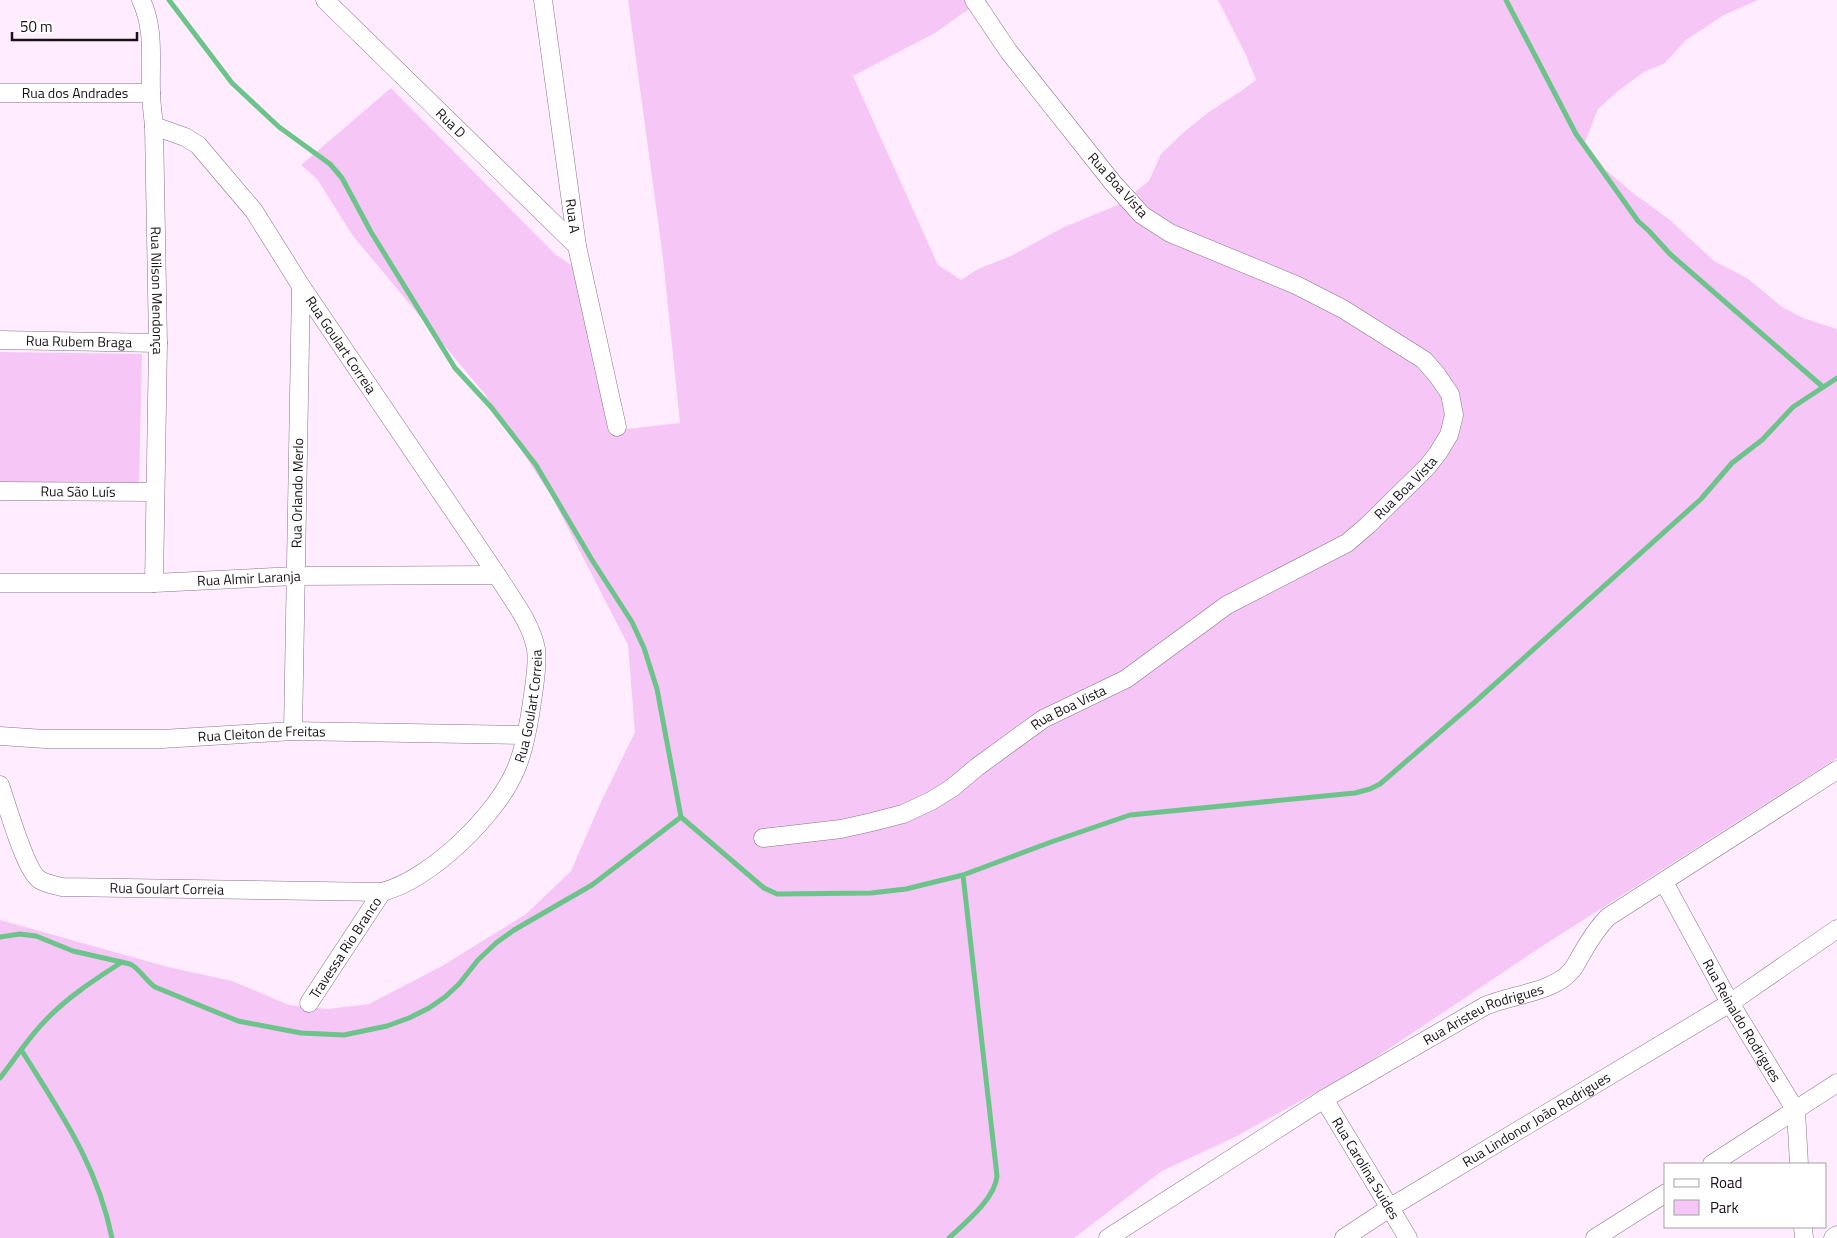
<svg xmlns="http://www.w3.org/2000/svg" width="1837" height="1238" viewBox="0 0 1837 1238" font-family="'Titillium Web',sans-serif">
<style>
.green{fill:#f6c6f6}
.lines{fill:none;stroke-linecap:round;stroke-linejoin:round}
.stream{stroke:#6cc48b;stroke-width:5}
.minor-casing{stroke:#877387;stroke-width:19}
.minor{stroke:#fff;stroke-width:18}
.labels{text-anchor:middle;stroke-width:4;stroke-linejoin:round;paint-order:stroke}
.street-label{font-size:14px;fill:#181118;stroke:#fff}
</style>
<rect width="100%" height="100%" fill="#ffecff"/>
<path class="green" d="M628,0H986L963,13L935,33L853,76L938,265L961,280L978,269L1011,256L1062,228L1120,204L1149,181L1161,154L1185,131L1209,112L1241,91L1256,80L1246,55L1218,0H1758L1724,15L1686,40L1665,63L1644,72L1618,91L1598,109L1585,142L1606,170L1633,193L1670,220L1714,261L1747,278L1782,307L1803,318L1837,329V758L1544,945L1360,1068L1235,1137L1162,1171L1074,1238H0V920L168,967L232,981L289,1005L328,1009L369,1004L442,966L526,914L571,871L601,802L635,732L628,645L552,497L484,393L353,236L317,179L301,165L391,88L556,255L573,266L609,431L680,423L663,258Z
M0,352L142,354L139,485L0,483Z"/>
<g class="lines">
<path class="stream" d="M169,0L232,83L279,127L330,164L342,178L371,232L455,368L491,407L536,465L592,560L632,622L644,648L657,689L681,817L764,888L777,894L871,893L906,889L963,875L1051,842L1130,815L1355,793L1370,789L1380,784L1476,701L1701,499L1732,463L1762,440L1793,407L1837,378
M1506,0L1576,134L1638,221L1649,231L1670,254L1823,387
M0,937L20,934L36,936L73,951L130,964C138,967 146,981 155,987L238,1021L301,1033L344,1035L387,1026L409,1018L429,1008L445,997L459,984L478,960L496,943L514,930L592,885L681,817
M22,1051C61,1114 97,1164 112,1238
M0,1078C14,1060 27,1040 43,1023C66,998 94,980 122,962
M949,1238C965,1223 995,1199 997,1176L963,875"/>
<defs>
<g id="minor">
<path id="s1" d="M141,0C155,29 150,60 151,91C151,103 153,115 154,126L158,343L154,583"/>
<path id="s2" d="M325,0L577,246"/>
<path id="s3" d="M543,0L577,246L617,427"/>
<path id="s4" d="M0,93H151"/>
<path id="s5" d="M0,340L158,343"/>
<path id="s6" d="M0,491L154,492"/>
<path id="s7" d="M0,583H154L295,576L497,575"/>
<path id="s8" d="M293,731L301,286"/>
<path id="s9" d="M0,736L45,739H162L293,731L525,735"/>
<path id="s10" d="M0,785C7,804 25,871 40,880C46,884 55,885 62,887L382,892C431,879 497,815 516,769C525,748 530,717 533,695C535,681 538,663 536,649C531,622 511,598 497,575L301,286L254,211L198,145L185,137L154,126"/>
<path id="s11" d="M763,838L841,829L872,822L903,814L931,801L952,788L977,767L1043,719L1126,679L1227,605L1347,543L1368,525L1427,467L1438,453L1449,435L1454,415L1450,394L1437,375L1424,360L1343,309L1296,285L1170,233L1142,215L1113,183L1009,52L974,0"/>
<path id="s12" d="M1664,882L1730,1003L1796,1111L1799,1164"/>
<path id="s13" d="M309,1003L382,892"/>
<path id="s14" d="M1324,1099L1408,1238"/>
<path d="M1712,1164L1837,1083"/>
<path d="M1803,1227L1804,1238"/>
<path id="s15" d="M1108,1238L1324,1099L1485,1006C1510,995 1554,992 1571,971C1575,967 1578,960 1581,955C1589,941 1597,928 1608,917L1837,770"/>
<path id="s16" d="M1344,1238L1391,1207L1730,1003L1837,929"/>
<path d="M1595,1238L1666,1193"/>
<path d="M1833,1238L1837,1235"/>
</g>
</defs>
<use href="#minor" class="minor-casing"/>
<use href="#minor" class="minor"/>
</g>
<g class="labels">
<g class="street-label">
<text dy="5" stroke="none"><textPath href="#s4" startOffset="75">Rua dos Andrades</textPath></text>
<text dy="5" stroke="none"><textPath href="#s2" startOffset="176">Rua D</textPath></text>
<text transform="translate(1118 185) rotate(48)" y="5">Rua Boa Vista</text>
<text dy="5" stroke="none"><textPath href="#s3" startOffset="218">Rua A</textPath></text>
<text dy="5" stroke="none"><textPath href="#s1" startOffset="292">Rua Nilson Mendonça</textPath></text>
<text dy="5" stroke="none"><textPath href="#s5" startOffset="79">Rua Rubem Braga</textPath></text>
<text transform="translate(341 345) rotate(56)" y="5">Rua Goulart Correia</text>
<text dy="5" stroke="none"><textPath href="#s11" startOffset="745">Rua Boa Vista</textPath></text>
<text dy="5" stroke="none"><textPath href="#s6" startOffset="78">Rua São Luís</textPath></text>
<text dy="5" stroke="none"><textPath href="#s8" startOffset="238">Rua Orlando Merlo</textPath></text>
<text dy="5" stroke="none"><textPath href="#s7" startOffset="249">Rua Almir Laranja</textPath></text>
<text dy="5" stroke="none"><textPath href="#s10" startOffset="698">Rua Goulart Correia</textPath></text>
<text dy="5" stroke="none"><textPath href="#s11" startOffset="340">Rua Boa Vista</textPath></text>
<text dy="5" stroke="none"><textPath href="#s9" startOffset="262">Rua Cleiton de Freitas</textPath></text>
<text dy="5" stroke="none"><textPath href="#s10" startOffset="232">Rua Goulart Correia</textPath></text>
<text dy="5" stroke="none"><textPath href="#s13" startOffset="66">Travessa Rio Branco</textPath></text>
<text dy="5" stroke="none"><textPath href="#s15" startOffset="438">Rua Aristeu Rodrigues</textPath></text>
<text dy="5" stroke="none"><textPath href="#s12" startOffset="159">Rua Reinaldo Rodrigues</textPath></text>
<text dy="5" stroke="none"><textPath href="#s16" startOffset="226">Rua Lindonor João Rodrigues</textPath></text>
<text dy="5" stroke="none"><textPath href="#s14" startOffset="81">Rua Carolina Suides</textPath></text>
</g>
</g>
<rect x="1664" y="1163" width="162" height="65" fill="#ffffff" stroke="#a3a0a3"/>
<rect x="1674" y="1179" width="25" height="8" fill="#ffffff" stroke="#a3a0a3"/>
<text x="1710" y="1188" font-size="15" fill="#181118">Road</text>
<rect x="1674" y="1200" width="25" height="15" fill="#f6c6f6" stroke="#a3a0a3"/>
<text x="1710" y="1213" font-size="15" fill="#181118">Park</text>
<path d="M12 32v8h125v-8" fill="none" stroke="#181118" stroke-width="2.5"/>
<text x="20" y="32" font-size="15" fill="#181118" stroke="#ffffff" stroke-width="4" paint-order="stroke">50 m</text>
</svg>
